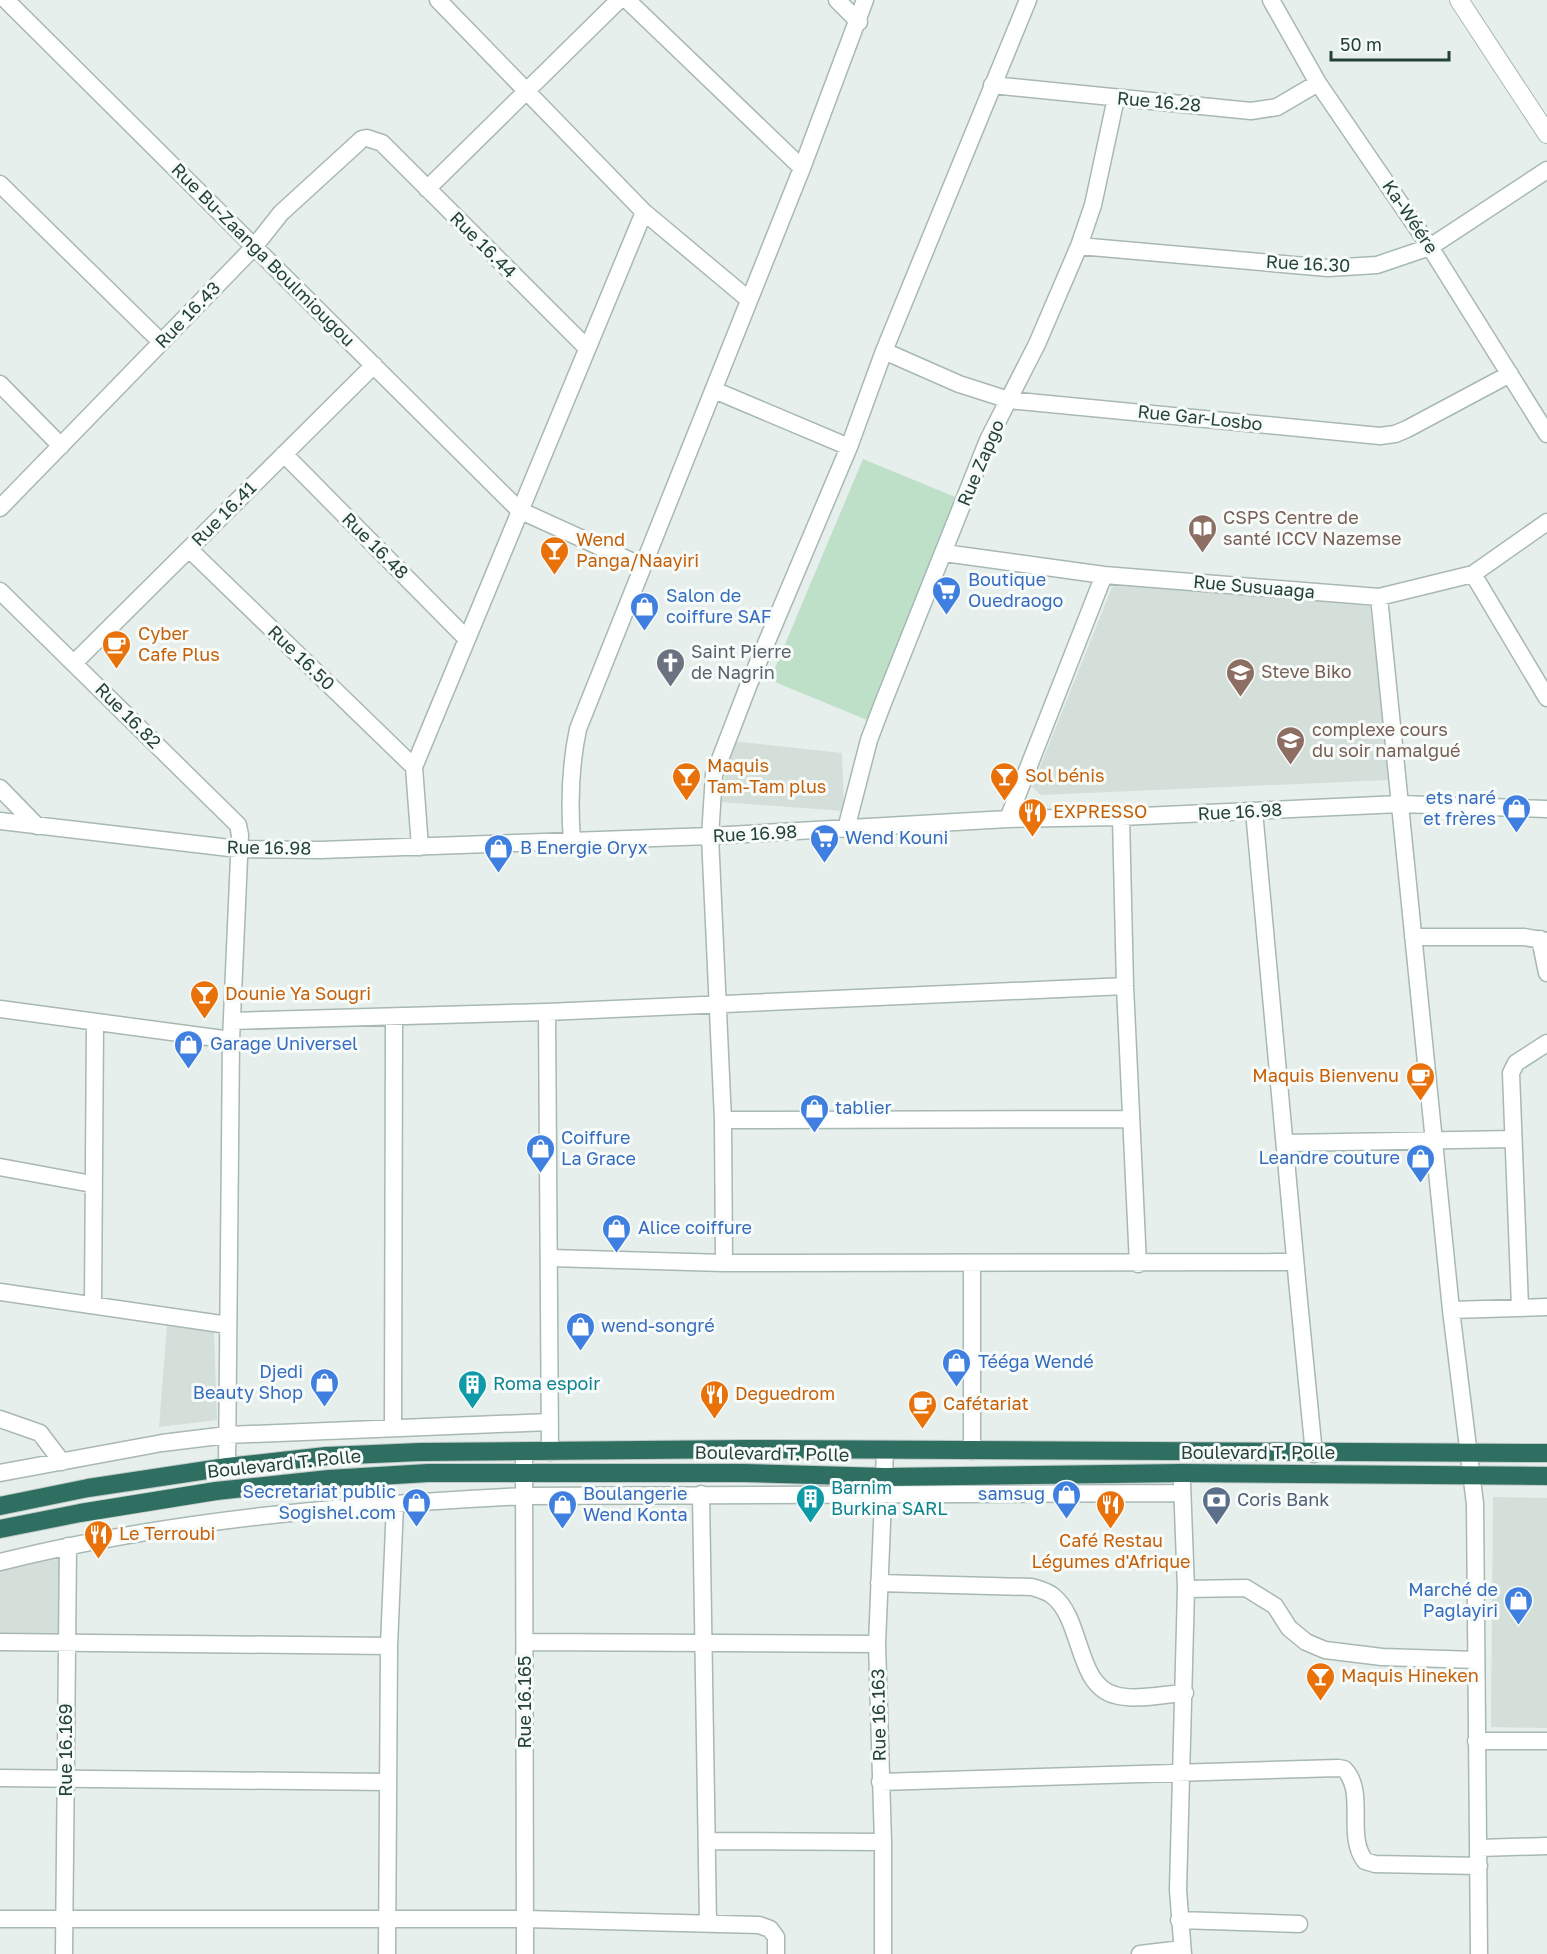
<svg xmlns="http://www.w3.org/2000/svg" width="1547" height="1954" viewBox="0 0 1547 1954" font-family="'Golos Text',sans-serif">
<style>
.built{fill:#d4dfda}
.green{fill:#bfe0c8}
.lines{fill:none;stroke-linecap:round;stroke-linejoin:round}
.street-casing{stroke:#a8b8b2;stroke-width:19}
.secondary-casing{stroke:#a4bbb3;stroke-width:20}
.highway-casing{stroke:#c2cac8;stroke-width:20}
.street{stroke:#fff;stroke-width:16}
.secondary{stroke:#fff;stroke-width:18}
.highway{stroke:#2f6f62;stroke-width:18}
.labels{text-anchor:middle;stroke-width:6;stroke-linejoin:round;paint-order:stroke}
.street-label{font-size:18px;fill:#24423a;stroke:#f7fbf9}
.education-label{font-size:18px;fill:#785e54;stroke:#f7fbf9;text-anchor:start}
.food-label{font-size:18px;fill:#c56008;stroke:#f7fbf9;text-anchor:start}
.shop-label{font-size:18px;fill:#366cbe;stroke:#f7fbf9;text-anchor:start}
.worship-label{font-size:18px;fill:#5b616d;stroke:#f7fbf9;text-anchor:start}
.culture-label{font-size:18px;fill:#0d838f;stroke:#f7fbf9;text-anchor:start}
.service-label{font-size:18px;fill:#4e5e75;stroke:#f7fbf9;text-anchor:start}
</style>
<rect width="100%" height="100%" fill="#e6efeb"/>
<path class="built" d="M1127,584L1370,606L1390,780L1041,795L1032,787L1112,587Z
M732,741L842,753L844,811L720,802Z
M167,1325L214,1331L217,1420L159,1427Z
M1493,1497L1547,1498V1728L1491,1727Z
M61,1556L63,1634L0,1635V1569Z"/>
<path class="green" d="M863,459L965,501L872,722L770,680Z"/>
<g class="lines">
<defs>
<path id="street" d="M6,0L519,510L642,566
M438,0L644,212L748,299
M627,0L802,168
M837,0L859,22
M1271,0L1318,83L1430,247L1547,434
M992,85L1251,111L1277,107L1318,83
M0,184L161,342
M427,189L619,0
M1079,246L1328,268L1377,265L1430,247L1547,170
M884,351L959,384L1009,400L1380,436L1395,434L1407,429L1510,374
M0,384L61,446
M714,390L849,447
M284,454L465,637
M0,508L254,247L281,213L362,139L367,138L382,143L586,347
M189,549L414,767
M944,553L1104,575L1379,597L1473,574L1547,522
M1473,574L1547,698
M0,591L238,825L240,835L231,1040L227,1467
M1379,597L1451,1310L1475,1504L1479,1954
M74,663L374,365
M0,788L37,826
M1254,811C1275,1026 1292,1240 1314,1454
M1121,817L1125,986L1138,1264
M1008,819L1104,575
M0,821L238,849L320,850L710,836L1008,819L1121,817L1400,804L1547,809
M846,829L869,740L883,703L988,440L1037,344L1079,246L1093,205L1116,98
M572,841C569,802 570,767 578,729L802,168L865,0
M420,847L414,767L644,212
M1413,937H1524L1547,941
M1540,939L1547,973
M0,1009L231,1040
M547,1012L550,1452
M232,1021L547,1012L1125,986
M723,1120L1130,1119
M1286,1143L1513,1139
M0,1167L92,1184
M550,1258L724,1263L1294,1262
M724,1263L723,1120L710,836L714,775L749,684L849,447L884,351L1028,0
M0,1292L228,1325
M93,1305L95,1023
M1520,1307L1511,1073L1516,1063L1547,1043
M1451,1310L1547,1307
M0,1419L40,1433L62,1462
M393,1426L394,1018
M524,1451L525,1954
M972,1451V1263
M0,1473L162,1443L227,1435L549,1422
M1182,1483L1186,1589L1178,1890L1183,1954
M701,1494L708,1923
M0,1562C173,1519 347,1505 524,1496L1182,1493
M879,1583L1032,1587C1038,1589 1047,1591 1053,1596C1083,1620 1076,1685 1115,1695C1135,1701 1164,1694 1185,1693
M1186,1589L1246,1588L1275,1606L1289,1628L1306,1642L1325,1650L1382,1657L1476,1660
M0,1642L389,1646
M525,1642L877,1644
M1476,1741H1547
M0,1778L388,1782
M880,1782L1338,1768L1344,1769C1367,1792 1345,1835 1365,1861L1375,1864L1479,1866
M708,1841L883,1842
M1479,1848L1547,1846
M0,1919H526L759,1925L770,1929L776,1937V1954
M1179,1920L1299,1924
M64,1954L68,1546
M387,1954L389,1646L395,1504
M883,1954V1842L877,1644L885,1451
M1140,1954L1182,1949"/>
<path id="secondary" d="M1459,0L1547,134"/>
<path id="highway" d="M0,1506L88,1488L227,1467L326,1456L420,1452L747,1449L1547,1453
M0,1529L80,1513L216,1491L329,1479L428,1473H743L885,1477L1182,1473L1547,1476"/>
</defs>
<use href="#street" class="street-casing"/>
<use href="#secondary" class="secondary-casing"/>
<use href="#highway" class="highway-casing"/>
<use href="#street" class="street"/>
<use href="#secondary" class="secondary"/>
<use href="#highway" class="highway"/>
</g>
<defs>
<symbol id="library-pin" viewBox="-11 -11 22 30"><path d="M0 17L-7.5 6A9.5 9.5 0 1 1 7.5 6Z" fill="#8d6e63" stroke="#f7fbf9"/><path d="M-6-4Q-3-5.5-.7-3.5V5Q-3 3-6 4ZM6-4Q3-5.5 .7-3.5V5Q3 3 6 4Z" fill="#fff"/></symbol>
<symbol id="bar-pin" viewBox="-11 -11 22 30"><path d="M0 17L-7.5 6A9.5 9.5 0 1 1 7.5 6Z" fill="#e8710a" stroke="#f7fbf9"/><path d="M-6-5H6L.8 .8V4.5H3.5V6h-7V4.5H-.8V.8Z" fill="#fff"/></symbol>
<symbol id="supermarket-pin" viewBox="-11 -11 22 30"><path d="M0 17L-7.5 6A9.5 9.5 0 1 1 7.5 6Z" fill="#3f7fe0" stroke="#f7fbf9"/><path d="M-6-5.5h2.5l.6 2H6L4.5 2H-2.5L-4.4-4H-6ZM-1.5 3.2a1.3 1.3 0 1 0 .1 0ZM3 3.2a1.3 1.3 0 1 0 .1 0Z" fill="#fff"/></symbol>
<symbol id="shop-pin" viewBox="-11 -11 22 30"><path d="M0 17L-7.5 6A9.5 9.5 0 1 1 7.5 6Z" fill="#3f7fe0" stroke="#f7fbf9"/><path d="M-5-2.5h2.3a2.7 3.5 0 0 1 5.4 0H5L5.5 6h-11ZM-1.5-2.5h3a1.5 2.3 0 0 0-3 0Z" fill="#fff"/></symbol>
<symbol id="cafe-pin" viewBox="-11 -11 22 30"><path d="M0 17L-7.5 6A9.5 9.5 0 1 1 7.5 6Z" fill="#e8710a" stroke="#f7fbf9"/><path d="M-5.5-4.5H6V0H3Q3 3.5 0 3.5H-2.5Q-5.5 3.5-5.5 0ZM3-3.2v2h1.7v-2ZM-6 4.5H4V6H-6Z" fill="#fff"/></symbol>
<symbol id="church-pin" viewBox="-11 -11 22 30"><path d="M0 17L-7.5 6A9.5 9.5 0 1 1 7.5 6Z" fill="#6b7280" stroke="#f7fbf9"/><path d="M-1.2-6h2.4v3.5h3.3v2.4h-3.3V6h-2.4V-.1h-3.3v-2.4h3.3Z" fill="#fff"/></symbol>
<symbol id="school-pin" viewBox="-11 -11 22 30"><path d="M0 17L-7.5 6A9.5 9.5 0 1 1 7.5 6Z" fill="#8d6e63" stroke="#f7fbf9"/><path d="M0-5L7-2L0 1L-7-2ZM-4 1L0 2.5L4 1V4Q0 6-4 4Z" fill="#fff"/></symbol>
<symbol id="restaurant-pin" viewBox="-11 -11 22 30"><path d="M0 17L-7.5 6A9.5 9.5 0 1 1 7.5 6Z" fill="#e8710a" stroke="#f7fbf9"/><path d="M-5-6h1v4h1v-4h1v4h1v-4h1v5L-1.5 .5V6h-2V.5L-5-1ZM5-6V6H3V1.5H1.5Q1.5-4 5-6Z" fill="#fff"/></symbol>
<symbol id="building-pin" viewBox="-11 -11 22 30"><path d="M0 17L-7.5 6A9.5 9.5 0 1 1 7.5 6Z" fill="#0f9aa8" stroke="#f7fbf9"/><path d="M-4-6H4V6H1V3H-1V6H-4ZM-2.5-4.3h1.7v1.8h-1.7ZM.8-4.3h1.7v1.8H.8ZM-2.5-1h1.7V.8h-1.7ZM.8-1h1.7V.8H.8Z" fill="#fff"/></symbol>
<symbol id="bank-pin" viewBox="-11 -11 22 30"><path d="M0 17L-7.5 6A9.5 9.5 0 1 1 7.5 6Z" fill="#5c6f8a" stroke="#f7fbf9"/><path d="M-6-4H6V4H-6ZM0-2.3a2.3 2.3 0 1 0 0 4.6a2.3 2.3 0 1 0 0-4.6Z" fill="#fff"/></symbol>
</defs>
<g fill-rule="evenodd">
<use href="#library-pin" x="1186" y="512" width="33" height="45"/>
<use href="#bar-pin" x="538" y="534" width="33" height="45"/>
<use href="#supermarket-pin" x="930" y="574" width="33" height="45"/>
<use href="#shop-pin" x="628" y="590" width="33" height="45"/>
<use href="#cafe-pin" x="100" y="628" width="33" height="45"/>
<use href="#church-pin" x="654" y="646" width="33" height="45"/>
<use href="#school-pin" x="1224" y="656" width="33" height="45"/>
<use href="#school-pin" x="1274" y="724" width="33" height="45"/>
<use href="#bar-pin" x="670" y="760" width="33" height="45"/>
<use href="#bar-pin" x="988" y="760" width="33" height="45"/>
<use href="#shop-pin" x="1500" y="792" width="33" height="45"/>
<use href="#restaurant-pin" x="1016" y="796" width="33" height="45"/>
<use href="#supermarket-pin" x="808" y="822" width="33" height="45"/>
<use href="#shop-pin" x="482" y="832" width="33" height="45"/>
<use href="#bar-pin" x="188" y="978" width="33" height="45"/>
<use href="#shop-pin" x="172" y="1028" width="33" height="45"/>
<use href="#cafe-pin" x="1404" y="1060" width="33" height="45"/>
<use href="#shop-pin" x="798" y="1092" width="33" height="45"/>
<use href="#shop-pin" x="524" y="1132" width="33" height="45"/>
<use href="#shop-pin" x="1404" y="1142" width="33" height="45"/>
<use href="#shop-pin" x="600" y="1212" width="33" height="45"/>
<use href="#shop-pin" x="564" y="1310" width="33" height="45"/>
<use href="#shop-pin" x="940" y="1346" width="33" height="45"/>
<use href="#shop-pin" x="308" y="1366" width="33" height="45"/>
<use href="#building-pin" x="456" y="1368" width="33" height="45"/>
<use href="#restaurant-pin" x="698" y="1378" width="33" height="45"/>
<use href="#cafe-pin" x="906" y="1388" width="33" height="45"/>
<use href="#shop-pin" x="1050" y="1478" width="33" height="45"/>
<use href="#building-pin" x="794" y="1482" width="33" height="45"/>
<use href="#bank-pin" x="1200" y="1484" width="33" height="45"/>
<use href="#shop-pin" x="400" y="1486" width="33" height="45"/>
<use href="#shop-pin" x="546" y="1488" width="33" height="45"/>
<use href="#restaurant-pin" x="1094" y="1488" width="33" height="45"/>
<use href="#restaurant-pin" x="82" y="1518" width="33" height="45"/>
<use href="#shop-pin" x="1502" y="1584" width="33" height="45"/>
<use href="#bar-pin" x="1304" y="1660" width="33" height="45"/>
</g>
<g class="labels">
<g class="street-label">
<text transform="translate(1159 102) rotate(5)" y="6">Rue 16.28</text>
<text transform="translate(1410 217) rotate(56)" y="6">Ka-Wéére</text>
<text transform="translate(483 245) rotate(45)" y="6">Rue 16.44</text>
<text transform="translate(263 255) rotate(45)" y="6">Rue Bu-Zaanga Boulmiougou</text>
<text transform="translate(1308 264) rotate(3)" y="6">Rue 16.30</text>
<text transform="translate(188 315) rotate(-46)" y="6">Rue 16.43</text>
<text transform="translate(1200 418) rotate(6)" y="6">Rue Gar-Losbo</text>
<text transform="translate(981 463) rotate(-67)" y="6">Rue Zapgo</text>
<text transform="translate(224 514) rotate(-45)" y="6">Rue 16.41</text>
<text transform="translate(375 546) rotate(45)" y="6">Rue 16.48</text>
<text transform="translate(1254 587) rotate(5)" y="6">Rue Susuaaga</text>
<text transform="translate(301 658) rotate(44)" y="6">Rue 16.50</text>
<text transform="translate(128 716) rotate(45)" y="6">Rue 16.82</text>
<text transform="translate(1240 812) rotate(-3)" y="6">Rue 16.98</text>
<text transform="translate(755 834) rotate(-3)" y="6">Rue 16.98</text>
<text transform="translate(269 848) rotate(1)" y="6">Rue 16.98</text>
<text x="1258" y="1459">Boulevard T. Polle</text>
<text transform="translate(772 1454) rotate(1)" y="6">Boulevard T. Polle</text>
<text transform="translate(284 1464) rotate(-6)" y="6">Boulevard T. Polle</text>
<text transform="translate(525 1702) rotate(-90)" y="6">Rue 16.165</text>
<text transform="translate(879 1715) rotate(-91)" y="6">Rue 16.163</text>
<text transform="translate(66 1750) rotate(-90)" y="6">Rue 16.169</text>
</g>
<g class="education-label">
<text x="1223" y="524">CSPS Centre de<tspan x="1223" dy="21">santé ICCV Nazemse</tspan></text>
<text x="1261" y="678">Steve Biko</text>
<text x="1312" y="736">complexe cours<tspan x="1312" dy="21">du soir namalgué</tspan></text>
</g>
<g class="food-label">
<text x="576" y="546">Wend<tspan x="576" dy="21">Panga/Naayiri</tspan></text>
<text x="138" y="640">Cyber<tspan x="138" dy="21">Cafe Plus</tspan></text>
<text x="707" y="772">Maquis<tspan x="707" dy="21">Tam-Tam plus</tspan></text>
<text x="1025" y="782">Sol bénis</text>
<text x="1053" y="818">EXPRESSO</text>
<text x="225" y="1000">Dounie Ya Sougri</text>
<text x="1399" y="1082" text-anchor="end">Maquis Bienvenu</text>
<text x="735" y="1400">Deguedrom</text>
<text x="943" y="1410">Cafétariat</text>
<text x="119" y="1540">Le Terroubi</text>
<text x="1111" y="1547" text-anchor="middle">Café Restau<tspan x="1111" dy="21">Légumes d'Afrique</tspan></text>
<text x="1341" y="1682">Maquis Hineken</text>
</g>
<g class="shop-label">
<text x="968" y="586">Boutique<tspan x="968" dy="21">Ouedraogo</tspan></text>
<text x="666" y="602">Salon de<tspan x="666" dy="21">coiffure SAF</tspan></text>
<text x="1496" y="804" text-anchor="end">ets naré<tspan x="1496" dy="21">et frères</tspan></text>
<text x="845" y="844">Wend Kouni</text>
<text x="520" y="854">B Energie Oryx</text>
<text x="210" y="1050">Garage Universel</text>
<text x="835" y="1114">tablier</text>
<text x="561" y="1144">Coiffure<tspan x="561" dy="21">La Grace</tspan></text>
<text x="1400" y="1164" text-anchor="end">Leandre couture</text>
<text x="638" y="1234">Alice coiffure</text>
<text x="601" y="1332">wend-songré</text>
<text x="978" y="1368">Tééga Wendé</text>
<text x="303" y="1378" text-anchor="end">Djedi<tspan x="303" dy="21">Beauty Shop</tspan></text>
<text x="396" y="1498" text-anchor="end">Secretariat public<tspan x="396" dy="21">Sogishel.com</tspan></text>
<text x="583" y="1500">Boulangerie<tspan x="583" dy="21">Wend Konta</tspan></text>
<text x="1045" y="1500" text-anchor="end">samsug</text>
<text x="1498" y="1596" text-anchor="end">Marché de<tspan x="1498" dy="21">Paglayiri</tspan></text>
</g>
<g class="worship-label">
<text x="691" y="658">Saint Pierre<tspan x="691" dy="21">de Nagrin</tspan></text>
</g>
<g class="culture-label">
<text x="493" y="1390">Roma espoir</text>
<text x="831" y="1494">Barnim<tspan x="831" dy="21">Burkina SARL</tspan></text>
</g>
<g class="service-label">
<text x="1237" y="1506">Coris Bank</text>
</g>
</g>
<path d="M1331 51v9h118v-9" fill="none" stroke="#24423a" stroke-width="3"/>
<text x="1340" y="51" font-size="18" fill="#24423a" stroke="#f7fbf9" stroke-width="4.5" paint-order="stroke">50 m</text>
</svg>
